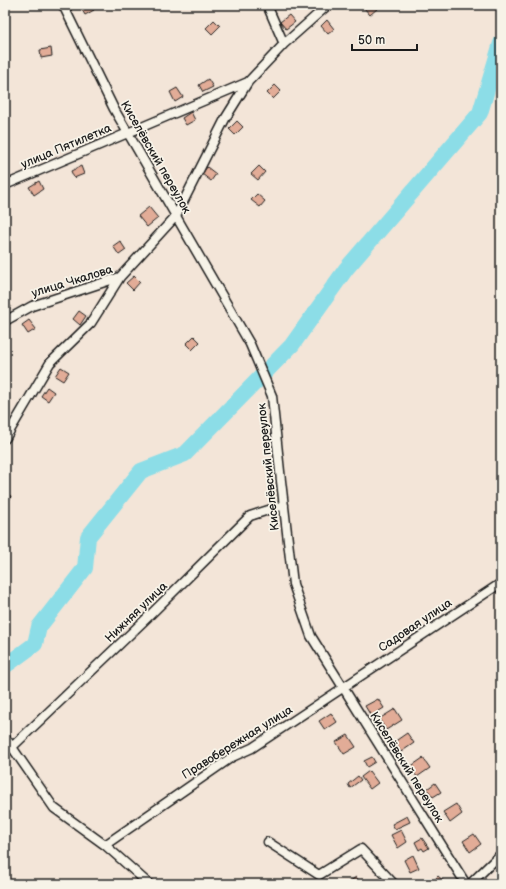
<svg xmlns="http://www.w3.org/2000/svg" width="506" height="889" viewBox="0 0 506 889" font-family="'Balsamiq Sans',sans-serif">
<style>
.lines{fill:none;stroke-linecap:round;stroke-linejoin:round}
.river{stroke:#8cdde7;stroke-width:16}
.building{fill:#e2ac97;stroke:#1c1c1c}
.street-casing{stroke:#1c1c1c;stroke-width:11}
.street{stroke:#f7f3e8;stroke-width:8}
.labels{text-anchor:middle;stroke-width:3.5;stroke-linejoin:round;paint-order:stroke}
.street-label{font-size:12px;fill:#1c1c1c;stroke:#f7f3e8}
</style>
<rect width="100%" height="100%" fill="#f3e5d8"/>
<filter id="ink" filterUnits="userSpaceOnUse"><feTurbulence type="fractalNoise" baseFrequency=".025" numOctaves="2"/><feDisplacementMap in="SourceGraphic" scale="8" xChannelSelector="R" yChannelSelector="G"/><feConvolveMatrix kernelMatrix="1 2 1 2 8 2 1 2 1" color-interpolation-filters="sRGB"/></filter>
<g filter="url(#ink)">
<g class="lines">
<path class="river" d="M5,666L35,644L39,627L85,568L88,537L141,471L185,454L292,345L346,269L480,113L501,43"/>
</g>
<path class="building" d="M86,5H91L94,10L85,15L81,8Z
M369,5H376L378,8L370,15L364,8Z
M289,15L295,22L286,29L280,22Z
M214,20L220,26L212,34L206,28Z
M327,20L334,29L328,34L321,26Z
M51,48L52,56L41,58L40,50Z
M208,79L213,87L203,92L199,85Z
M275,85L281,91L273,99L267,93Z
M177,88L183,97L175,102L170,92Z
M191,112L195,120L186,125L182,118Z
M237,121L243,127L235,135L229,129Z
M81,166L84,174L74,178L71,171Z
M259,166L265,172L258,180L251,174Z
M207,167L216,174L211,181L202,174Z
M39,181L43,189L34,195L29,187Z
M257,194L265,201L260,207L251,200Z
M149,207L158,218L147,227L138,216Z
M120,241L126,250L119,255L113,246Z
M134,276L140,282L133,290L126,283Z
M6,300L11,307L5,312V301Z
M79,311L86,316L80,325L73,319Z
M29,320L36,329L28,334L22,325Z
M194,336L200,342L192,350L186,344Z
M61,367L69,372L63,381L55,376Z
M47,387L54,392L48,401L41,396Z
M5,494L11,496L7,506L5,505Z
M378,699L384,708L371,716L365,706Z
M395,709L402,720L386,730L379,719Z
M331,713L337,722L325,730L319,721Z
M407,733L414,743L401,752L394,742Z
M348,735L356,747L344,754L336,742Z
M372,757L375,762L367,767L364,761Z
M423,758L430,768L417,777L410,767Z
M369,771L378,783L370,789L361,777Z
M358,776L361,780L350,788L348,784Z
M435,783L441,792L433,797L427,789Z
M456,804L462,814L450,823L443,812Z
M407,816L410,822L395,829L392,824Z
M401,830L407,842L398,848L391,835Z
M474,834L481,844L470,852L463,841Z
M422,838L429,848L424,851L422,848L419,850L415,842Z
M413,855L419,868L410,872L404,860Z
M438,876L446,883L445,884H430Z
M356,877L362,884H346Z"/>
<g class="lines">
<defs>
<path id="street" d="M63,5L114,109L250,344L272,396L281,481L293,584L311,636L466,884
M267,5L284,44
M5,185L248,82
M120,277L176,216L225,119L248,82L284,44L328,5
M5,321L32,306L120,277L91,323L50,363L5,439
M5,737L54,808L105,845L149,884
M11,748L148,617L250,516L284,505
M268,842L319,875L361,849L394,884
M105,845L232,757L252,748L501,583
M470,884L501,854"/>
</defs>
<use href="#street" class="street-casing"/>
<use href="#street" class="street"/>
</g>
</g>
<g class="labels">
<g class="street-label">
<text transform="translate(66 146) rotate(-23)" y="4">улица Пятилетка</text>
<text transform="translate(156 157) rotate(60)" y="4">Киселёвский переулок</text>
<text transform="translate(72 281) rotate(-17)" y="4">улица Чкалова</text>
<text transform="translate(268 467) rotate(-96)" y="4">Киселёвский переулок</text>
<text transform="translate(136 612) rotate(-44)" y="4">Нижняя улица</text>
<text transform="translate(415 625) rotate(-34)" y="4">Садовая улица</text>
<text transform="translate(237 742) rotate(-32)" y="4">Правобережная улица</text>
<text transform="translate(407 767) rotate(58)" y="4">Киселёвский переулок</text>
</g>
</g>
<rect width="506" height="889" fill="none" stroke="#f7f3e8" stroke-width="20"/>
<rect x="10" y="10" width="486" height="869" fill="none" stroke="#1c1c1c" stroke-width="1.5" filter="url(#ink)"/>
<path d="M352 44v6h65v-6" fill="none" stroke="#1c1c1c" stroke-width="2"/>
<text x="358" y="44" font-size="12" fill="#1c1c1c" stroke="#f7f3e8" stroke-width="3" paint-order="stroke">50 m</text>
</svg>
